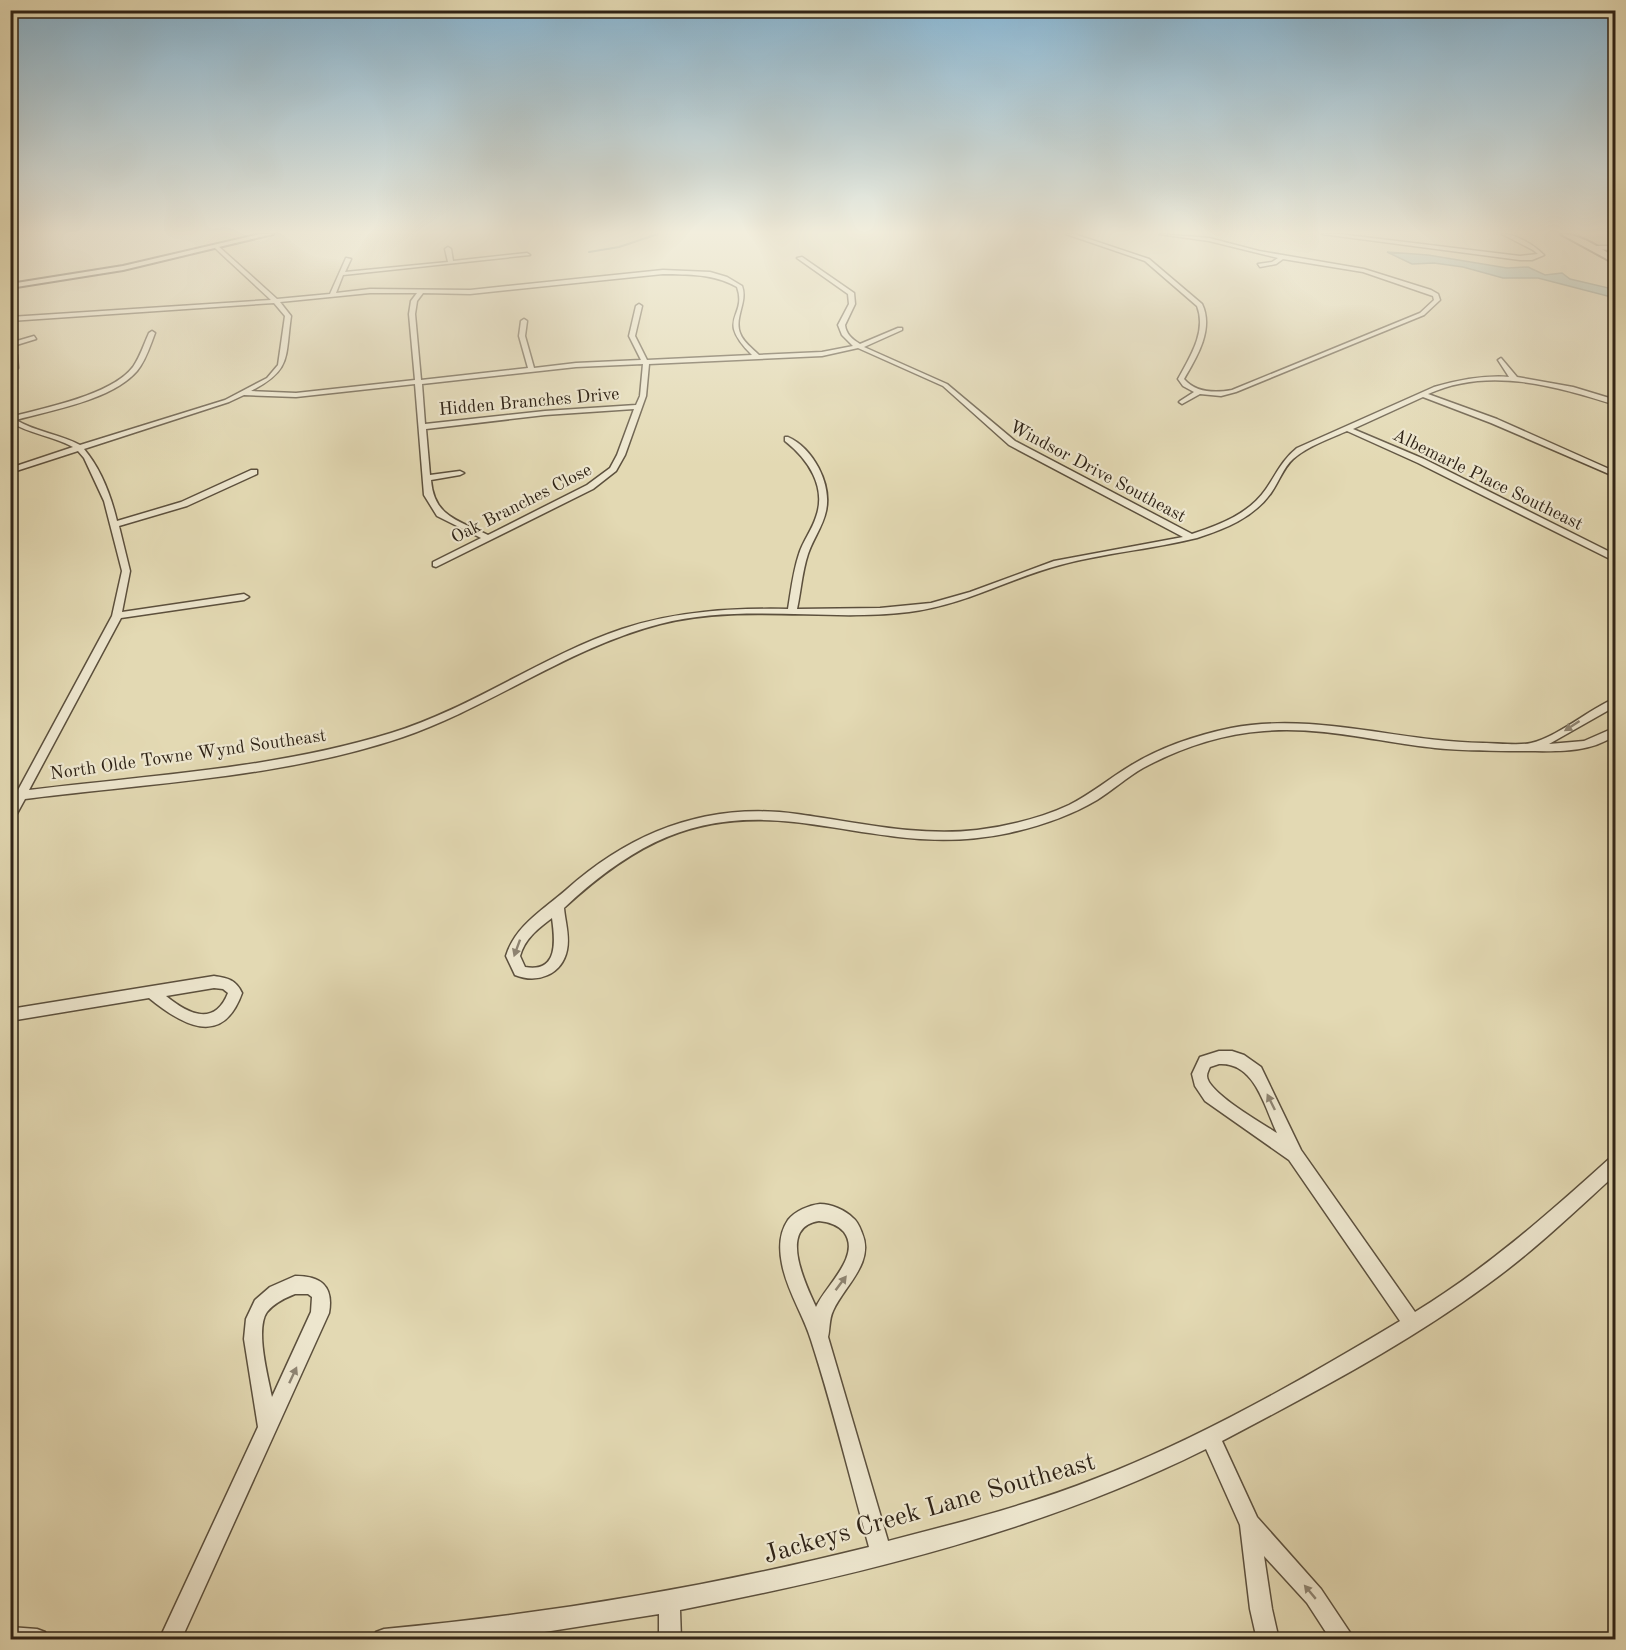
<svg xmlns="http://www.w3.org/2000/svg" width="1626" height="1650" viewBox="0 0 1626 1650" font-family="'Old Standard TT',serif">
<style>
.water{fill:#97b9b5;stroke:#6d7d75;stroke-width:1.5}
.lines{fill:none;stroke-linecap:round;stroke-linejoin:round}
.stream{stroke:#6d7d75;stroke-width:2}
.street-casing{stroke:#5c503d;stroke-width:3}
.secondary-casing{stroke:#2f2316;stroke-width:4}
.street{fill:#ede6ce;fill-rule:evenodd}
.secondary{fill:#ede6ce;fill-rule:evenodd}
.oneway{fill:#8e8472}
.labels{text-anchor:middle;stroke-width:4.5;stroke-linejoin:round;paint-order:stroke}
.far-street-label{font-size:18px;fill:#2f2316;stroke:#ede6ce}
.near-street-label{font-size:26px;fill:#2f2316;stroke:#ede6ce}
</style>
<rect width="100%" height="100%" fill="#e3d9b3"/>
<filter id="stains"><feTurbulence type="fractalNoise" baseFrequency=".00333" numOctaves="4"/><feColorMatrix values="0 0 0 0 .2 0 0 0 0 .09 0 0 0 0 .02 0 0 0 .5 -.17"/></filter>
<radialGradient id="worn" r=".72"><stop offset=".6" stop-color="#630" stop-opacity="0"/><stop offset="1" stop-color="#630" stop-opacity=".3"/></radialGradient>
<path class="water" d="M1387,252L1428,255L1507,268L1528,267L1545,275L1562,273L1570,279L1613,289L1615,298L1538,278H1503L1463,267L1434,263L1412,264Z"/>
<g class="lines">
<path class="stream" d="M589,252L619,247L658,234"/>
<defs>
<path id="street" d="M1066,234H1074L1149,259L1202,304C1214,329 1197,357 1184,379C1196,393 1215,393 1232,390L1420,313L1434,300L1433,296L1363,272L1283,259L1276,264L1260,267L1258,264L1272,262L1278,258L1209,241L1159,234L1209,238L1259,251L1364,269L1431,290L1438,294L1440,300L1424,315L1236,392L1221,396L1200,394L1182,404L1179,402L1180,401L1194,392L1183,386L1178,379C1190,357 1207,331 1197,306L1145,261Z
M1322,234H1339L1520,256L1538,254L1533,250L1502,234C1516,234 1534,245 1544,255L1532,260H1520Z
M217,245L277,299L330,294L346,258L351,259L345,272L448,262L445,249L448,247L451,249L453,261L527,253L530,255L343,275L336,293L370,289L470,290L663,270L710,272L727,277L742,286C748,302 734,317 740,333C743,342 752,348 759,355L822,352L853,346L842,335L838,325L849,304L848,294L797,258L802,257L854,293L855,304L845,325C846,334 852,339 860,344L898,328H902V330L864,347L947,384L1015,441L1192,534C1219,525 1249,514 1266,489C1277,473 1282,460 1297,448L1434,387C1459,380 1483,375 1509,377L1498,360L1501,358L1517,377L1573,387L1616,400V405C1555,386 1489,366 1428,394L1497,419L1616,472V477L1491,423L1423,397L1353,429L1424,459L1616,555V562L1418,463L1347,431C1329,439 1308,446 1293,459C1283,468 1279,482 1271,493C1253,518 1225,529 1197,538C1152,549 1105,553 1060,565C1007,579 965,605 909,612C826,622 741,603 660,624C568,648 492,706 403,737C282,778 151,783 25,799L14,819L10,820L12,801H10V793L17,792L112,616L122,571L104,501L84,458L78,451L10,473V468L73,447C53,436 30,434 10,422V417C44,408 112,395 133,367C140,357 144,344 149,333L152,331L155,333C150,346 146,360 137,371C112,400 52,410 16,420C36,432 60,434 80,445L225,400L267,378L278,365L285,316L274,303L10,321V317L271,300L215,248ZM663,274C689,275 713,273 737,287C748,318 714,317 752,355L647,360L635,336L642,306L639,304L636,306L629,336L641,360L576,363L534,368L525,336L527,321L524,319L521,321L519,336L528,368L421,380L415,314L417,301L423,293L470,294ZM370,293H417L411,301L409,314L415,380L296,393L251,391C292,370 285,358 291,316L280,302ZM858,348L943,386L1009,445L1183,537L1054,561L970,592L931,603L880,608L797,609C801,591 802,572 808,554C813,539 823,526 826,511C832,484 813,448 788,437H785V441C808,459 827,487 816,517C812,530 803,541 799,554C793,572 791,591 788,609C731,608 676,611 622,629C542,656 472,708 391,733C274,769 151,775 29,790L121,618L244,600L249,597L244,594L122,612L130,571L119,526L187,506L257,474V470H251L181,502L117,521C111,496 101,469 84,449L229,402L244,395L296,397L415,384L424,495L437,516L481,538L433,562V566L436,567L593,489L616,471L625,455L646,396L649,364L822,356ZM643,364L640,396L636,405L545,411L425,424L422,384L576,367ZM634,409L617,455L610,468L587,485L488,535C458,520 434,517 431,480L460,475L464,473L460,471L430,475L426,429L545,415Z
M1593,246H1616V250L1591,249Z
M34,336L36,339L10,347V343Z
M10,350L17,355L18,368L10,376Z
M1616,698V706L1549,744L1584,741L1616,727V735C1588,754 1555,751 1524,751C1494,751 1465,751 1435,748C1378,742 1322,726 1264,731C1222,734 1180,748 1143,768C1127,777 1113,790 1097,800C1070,816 1040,826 1009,833C928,850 872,831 794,822C696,811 634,843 564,908C565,921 570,936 567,950C562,975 537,984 515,975L506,956C515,926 543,910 566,890C632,831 708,802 797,814C857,822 916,837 977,830C1008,826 1041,818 1069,805C1091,794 1110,778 1130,766C1161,747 1197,735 1231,728C1316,712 1399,742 1483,743C1496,743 1519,746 1531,743C1558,737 1589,709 1616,698ZM552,918C555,940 559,973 525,967L520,956C525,938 538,929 552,918Z
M214,976C228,978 236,980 242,993C222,1049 181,1024 149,998L10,1021V1009ZM214,988L223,989L228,993C214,1028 187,1013 166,996Z
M1219,1051H1232L1244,1055L1261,1067L1301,1150L1415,1312C1487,1268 1548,1214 1610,1158L1616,1155V1174C1574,1212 1534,1251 1488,1284C1405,1345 1313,1393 1222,1441L1257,1517L1321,1589L1355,1640H1331L1307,1603L1264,1556L1272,1609L1279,1640H1257L1250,1609L1240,1525L1206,1449C1042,1531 859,1575 680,1610L681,1640H659V1614L493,1640H373L376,1632L384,1629C548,1614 709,1587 869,1547C850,1478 833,1408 811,1340C803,1314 787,1291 782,1264C779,1249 779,1233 788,1220C795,1211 809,1205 820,1204C831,1204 845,1210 853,1218C858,1222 860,1228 862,1233C875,1263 844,1286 833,1311C829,1319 830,1329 828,1337L888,1541C958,1523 1029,1505 1097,1478C1201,1438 1305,1378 1400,1321L1289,1160L1205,1101L1195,1086L1192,1074L1200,1057ZM1219,1064C1255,1062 1264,1106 1277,1133C1263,1124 1207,1092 1207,1076C1207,1073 1209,1069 1210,1067ZM819,1221C828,1222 837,1224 844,1232C862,1256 825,1286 816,1307C806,1285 777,1227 819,1221Z
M295,1276C320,1276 334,1285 329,1313L181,1640H159L258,1427L244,1339L246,1319L255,1300L270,1287ZM295,1294H308L312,1297L311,1312L272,1397C268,1377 255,1329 267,1312C274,1303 285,1298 295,1294Z
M10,1627L37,1629L45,1632L48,1640H10Z"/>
<path id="secondary" d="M260,234H273L123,270L10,288V284L123,266Z
M1561,234C1580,234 1600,248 1616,258V264Z"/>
</defs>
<use href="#street" class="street-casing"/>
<use href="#secondary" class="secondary-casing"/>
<use href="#street" class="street"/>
<use href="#secondary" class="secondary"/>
</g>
<defs><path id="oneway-solid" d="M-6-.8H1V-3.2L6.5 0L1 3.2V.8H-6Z" transform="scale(1.5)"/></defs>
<g class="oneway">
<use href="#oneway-solid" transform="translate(1572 726) rotate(147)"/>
<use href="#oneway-solid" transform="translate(517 948) rotate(110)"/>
<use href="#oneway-solid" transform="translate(1271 1102) rotate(-116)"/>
<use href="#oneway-solid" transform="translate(841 1283) rotate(-53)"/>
<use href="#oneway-solid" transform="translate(293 1375) rotate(-65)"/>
<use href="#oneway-solid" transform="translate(1310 1592) rotate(-130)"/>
</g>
<linearGradient id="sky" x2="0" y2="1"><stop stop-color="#87b6d4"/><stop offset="0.5" stop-color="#f2eedd"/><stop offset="1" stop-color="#f2eedd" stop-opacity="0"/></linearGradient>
<rect width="1626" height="465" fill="url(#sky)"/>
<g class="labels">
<g class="far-street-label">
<text transform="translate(529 401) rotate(-5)" y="6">Hidden Branches Drive</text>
<text transform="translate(1098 471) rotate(28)" y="6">Windsor Drive Southeast</text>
<text transform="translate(1488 479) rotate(26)" y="6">Albemarle Place Southeast</text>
<text transform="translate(521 503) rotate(-27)" y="6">Oak Branches Close</text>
<text transform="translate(188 754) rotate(-8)" y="6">North Olde Towne Wynd Southeast</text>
</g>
<g class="near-street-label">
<text transform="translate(929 1507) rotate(-16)" y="9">Jackeys Creek Lane Southeast</text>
</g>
</g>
<rect width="1626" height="1650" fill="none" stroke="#e3d9b3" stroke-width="36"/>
<rect x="12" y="12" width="1602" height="1626" fill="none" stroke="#2f2316" stroke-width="3"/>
<rect x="18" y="18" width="1590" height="1614" fill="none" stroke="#2f2316" stroke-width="1.5"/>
<rect width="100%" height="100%" filter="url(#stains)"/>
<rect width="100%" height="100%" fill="url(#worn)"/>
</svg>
